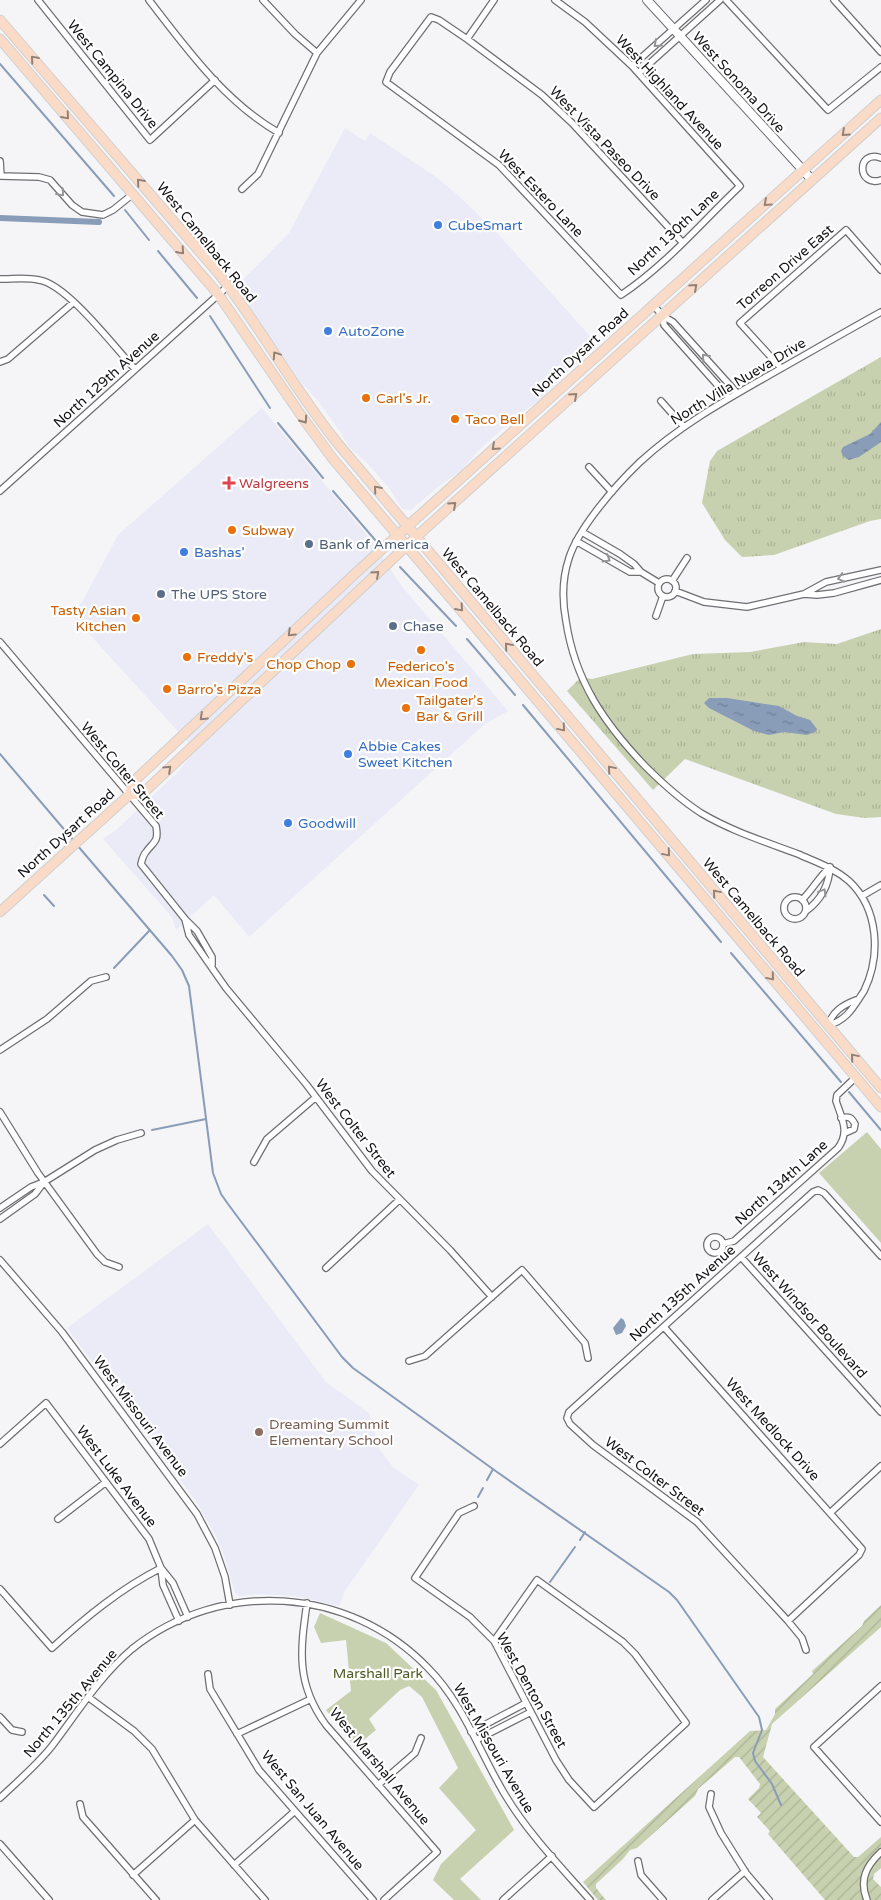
<svg xmlns="http://www.w3.org/2000/svg" width="881" height="1900" viewBox="0 0 881 1900" font-family="'Varela Round',sans-serif">
<style>
.built{fill:#eaebf6}
.grass{fill:url(#grass-tufts)}
.park{fill:#c8d1af}
.garden{fill:url(#garden-furrows)}
.water{fill:url(#water-ripples)}
.lines{fill:none;stroke-linecap:round;stroke-linejoin:round}
.stream{stroke:#899cb8;stroke-width:2}
.canal{stroke:#899cb8;stroke-width:6}
.street-casing{stroke:#6f6f72;stroke-width:8}
.secondary-casing{stroke:#6f6f72;stroke-width:10}
.primary-casing{stroke:#d0d0d0;stroke-width:11}
.street{stroke:#fff;stroke-width:5.5}
.secondary{stroke:#fff;stroke-width:8}
.primary{stroke:#fadbc7;stroke-width:9}
.oneway{stroke:#959596}
.oneway2{stroke:#928177}
.shop-dot{fill:#3f7fe0;stroke:#fff;stroke-width:2}
.food-dot{fill:#e8710a;stroke:#fff;stroke-width:2}
.health-dot{fill:#e0444e;stroke:#fff;stroke-width:2}
.service-dot{fill:#5c6f8a;stroke:#fff;stroke-width:2}
.education-dot{fill:#8d6e63;stroke:#fff;stroke-width:2}
.labels{text-anchor:middle;stroke-width:4.5;stroke-linejoin:round;paint-order:stroke}
.street-label{font-size:14px;fill:#131315;stroke:#fff}
.shop-label{font-size:14px;fill:#366cbe;stroke:#fff;text-anchor:start}
.food-label{font-size:14px;fill:#c56008;stroke:#fff;text-anchor:start}
.health-label{font-size:14px;fill:#be3a42;stroke:#fff;text-anchor:start}
.service-label{font-size:14px;fill:#4e5e75;stroke:#fff;text-anchor:start}
.education-label{font-size:14px;fill:#785e54;stroke:#fff;text-anchor:start}
.park-label{font-size:14px;fill:#4e5924;stroke:#fff}
</style>
<defs>
<pattern id="grass-tufts" width="24" height="20" patternUnits="userSpaceOnUse" patternTransform="scale(1.25)"><rect width="24" height="20" fill="#c8d1af"/><path d="M3 7l-1-3M5 7V3M7 7l1-3M15 17l-1-3M17 17v-4M19 17l1-3" fill="none" stroke="#abb396"/></pattern>
<pattern id="garden-furrows" width="10" height="10" patternUnits="userSpaceOnUse" patternTransform="scale(1.25)"><rect width="10" height="10" fill="#c8d1af"/><path d="M-1 1l2-2M0 10L10 0M9 11l2-2" fill="none" stroke="#abb396"/></pattern>
<pattern id="water-ripples" width="26" height="14" patternUnits="userSpaceOnUse" patternTransform="scale(1.25)"><rect width="26" height="14" fill="#899cb8"/><path d="M2 4q2-2 4 0t4 0M15 11q2-2 4 0t4 0" fill="none" stroke="#6f7e94"/></pattern>
</defs>
<rect width="100%" height="100%" fill="#f5f5f8"/>
<path class="built" d="M345,128L365,141L370,133L436,177L459,196L499,235L598,345L589,351L562,376L543,397L509,423L478,451L462,470L439,486L411,510L402,509L389,488L367,463L349,447L341,433L318,401L300,381L236,287L289,233Z
M262,408L370,539L404,589L508,711L485,724L249,937L214,895L176,930L172,917L103,839L116,830L180,770L195,750L70,613L82,602L118,535Z
M208,1224L326,1382L369,1413L380,1450L393,1467L419,1485L345,1591L339,1606L295,1596L258,1594L240,1596L235,1593L224,1555L216,1536L195,1500L67,1328Z"/>
<path class="grass" d="M881,357V519L870,521L774,555L742,557L725,540L702,503L710,461L717,451Z
M881,629V817L865,818L836,814L685,759L653,790L567,691L581,677L592,679L693,654L750,652L804,642L837,644Z"/>
<path class="park" d="M867,1132L881,1149V1243L819,1173Z
M320,1613L386,1643L436,1690L514,1830L460,1879L481,1900H454L433,1880L441,1864L476,1830L439,1788L458,1768L422,1697L409,1686L400,1690L369,1719L376,1730L355,1747L326,1710L351,1691L346,1640L321,1643L314,1627Z"/>
<path class="garden" d="M881,1605V1627L772,1724L763,1757L854,1857H858L881,1837V1868L874,1874L873,1879L881,1887V1900H825L768,1834L770,1831L757,1817L761,1813L748,1799L759,1788L760,1784L739,1757H735L698,1789L695,1796L637,1848L630,1850L623,1859L596,1884V1888L606,1900H598L583,1882L750,1731L766,1730L775,1714V1709L813,1674L812,1671L862,1626L864,1621Z"/>
<path class="water" d="M881,422V442L859,457L849,460L843,456L841,451L843,447L870,434Z
M709,698H727L779,706L797,716L810,720L817,729L815,732L807,735L784,732L769,735L754,731L709,708L704,703Z
M621,1318L624,1320L626,1326L622,1333L616,1335L613,1328Z"/>
<g class="lines">
<path class="stream" d="M0,64L114,196
M125,210L149,240
M158,251L197,298
M210,316L270,408
M278,423L323,478
M333,491L376,541
M400,567L456,626
M467,639L515,695
M523,705L721,942
M0,754L74,841
M77,845L172,956L182,970L189,986L213,1173L221,1194L228,1204L342,1357L353,1368L497,1472L669,1592L677,1600L759,1717L762,1730L753,1753L755,1761L772,1784L781,1805
M44,895L54,906
M731,953L841,1082
M114,968L150,930
M849,1092L881,1130
M152,1130L206,1119
M487,1480L493,1469
M478,1497L483,1488
M580,1540L585,1532
M550,1582L575,1547"/>
<path class="canal" d="M0,218L99,222"/>
<defs>
<path id="street" d="M38,0L150,140L215,80
M149,0C186,48 225,102 279,133
M263,0L295,34L317,53
M555,0L585,22L632,66L740,186C701,223 666,265 621,295L499,165L386,82L390,72L431,17L439,20L467,39L542,95L572,123L683,243
M726,0L828,110L881,67
M834,0L881,52
M467,39L494,0
M632,66L706,0
M639,73L720,0
M881,158C856,149 857,188 881,180
M0,161L1,176
M0,176L39,177L50,180L72,205L82,212L103,215L113,210L133,194
M242,189L258,174L317,53L361,0
M0,279C13,279 27,277 39,280C67,284 115,348 135,369
M653,305L663,316L673,322L737,393
M663,316L664,325L729,398
M0,362L8,359L74,302
M781,368L740,323L846,230L881,270
M661,401L684,427
M589,467L612,492
M0,491L228,286
M582,532L620,554L634,564L641,572L659,583
M576,541L630,572H641
M658 588a9 9 0 1 1 18 0a9 9 0 1 1-18 0Z
M672,581L687,558
M675,591L704,602L747,607L804,594L817,595L834,593L881,580
M804,594L826,582L881,570
M656,616L663,596
M0,642L156,826C159,842 154,841 146,852C143,855 142,860 141,864L185,919L197,931L212,957V965
M862,896L881,885
M784 908a11 11 0 1 1 22 0a11 11 0 1 1-22 0Z
M802,900C813,889 819,877 830,867
M806,911C821,900 829,885 830,867
M185,919L189,935L226,988L306,1084L372,1171L450,1250L492,1297
M828,1025C847,1021 854,1006 864,991C881,956 879,909 849,881C834,868 816,862 798,854C766,842 731,831 701,813C681,800 662,783 645,766C604,723 575,681 566,621C562,600 562,579 569,558C579,527 616,485 640,462C678,427 722,402 766,377C805,355 843,333 881,312
M828,1025C833,1011 843,1005 856,1000
M0,1050L47,1019L91,981L106,977
M0,1112L38,1173L97,1254L105,1262L119,1267
M841,1118C849,1116 851,1117 855,1124L854,1129L845,1133
M254,1162L267,1139L316,1097
M0,1208L31,1187L44,1182L95,1150L117,1140L141,1133
M0,1219L35,1194L44,1182
M707 1245a8 8 0 1 1 16 0a8 8 0 1 1-16 0Z
M723,1244L734,1241L838,1148C850,1132 842,1119 836,1101L837,1095L856,1077
M741,1257L881,1412
M0,1260L62,1332L197,1514L215,1548L225,1577L230,1605
M326,1268L399,1200
M664,1327L862,1549L859,1555L788,1621
M409,1361L425,1356L522,1270L585,1343L588,1358
M0,1444L46,1403L149,1539L161,1568L173,1583L188,1617
M474,1506L459,1513L415,1578L470,1617L494,1641L556,1760L569,1780L594,1807L686,1723L635,1654L623,1642L537,1580L494,1641
M831,1512L881,1466
M58,1519L106,1482
M161,1569L163,1585L179,1621
M0,1589L52,1648C86,1617 120,1589 161,1568
M307,1603C300,1651 296,1684 326,1725L437,1852L384,1900
M806,1650L802,1638L788,1621L697,1522L593,1445L570,1424L567,1418L569,1412L813,1192L818,1190L824,1193L881,1256
M208,1674L210,1689L259,1770L373,1900
M881,1686L814,1747L881,1822
M88,1697L134,1731L152,1749L195,1820L265,1900
M0,1717L12,1730L22,1732
M471,1732L526,1703
M237,1734L311,1699
M476,1740L531,1712
M378,1785L415,1753L421,1738
M711,1794L709,1807L721,1833L746,1873L769,1900
M0,1798C18,1781 37,1765 52,1746C77,1713 100,1676 132,1649C221,1578 349,1586 428,1668C463,1703 479,1751 504,1793C527,1832 560,1866 590,1900
M80,1804L83,1817L156,1900
M0,1844L49,1900
M638,1861L641,1875L663,1900
M234,1865L295,1811
M133,1875L195,1820
M503,1900L552,1856
M712,1900L745,1871
M867,1900C859,1880 866,1866 881,1852"/>
<path id="secondary" d="M647,0L812,180"/>
<path id="primary" d="M0,20L219,274C262,329 295,391 339,445L881,1088
M0,39L218,294L305,421L333,459L881,1107
M129,795L142,794L416,537L881,118
M0,912L129,795L133,782L359,570L881,100"/>
</defs>
<use href="#street" class="street-casing"/>
<use href="#secondary" class="secondary-casing"/>
<use href="#primary" class="primary-casing"/>
<use href="#street" class="street"/>
<use href="#secondary" class="secondary"/>
<use href="#primary" class="primary"/>
</g>
<defs><path id="oneway-chevron" d="M-2-3.5L2.5 0L-2 3.5" fill="none" stroke-width="1.6" stroke-linecap="round" stroke-linejoin="round" transform="scale(1.25)"/></defs>
<g class="oneway">
<use href="#oneway-chevron" transform="translate(657 44) rotate(138)"/>
<use href="#oneway-chevron" transform="translate(61 193) rotate(49)"/>
<use href="#oneway-chevron" transform="translate(705 357) rotate(-132)"/>
<use href="#oneway-chevron" transform="translate(607 559) rotate(30)"/>
<use href="#oneway-chevron" transform="translate(841 578) rotate(165)"/>
<use href="#oneway-chevron" transform="translate(823 892) rotate(-59)"/>
</g>
<g class="oneway2">
<use href="#oneway-chevron" transform="translate(34 59) rotate(-131)"/>
<use href="#oneway-chevron" transform="translate(66 116) rotate(49)"/>
<use href="#oneway-chevron" transform="translate(845 133) rotate(138)"/>
<use href="#oneway-chevron" transform="translate(140 182) rotate(-131)"/>
<use href="#oneway-chevron" transform="translate(767 203) rotate(138)"/>
<use href="#oneway-chevron" transform="translate(181 251) rotate(49)"/>
<use href="#oneway-chevron" transform="translate(694 287) rotate(-42)"/>
<use href="#oneway-chevron" transform="translate(276 355) rotate(-124)"/>
<use href="#oneway-chevron" transform="translate(574 396) rotate(-42)"/>
<use href="#oneway-chevron" transform="translate(304 420) rotate(55)"/>
<use href="#oneway-chevron" transform="translate(495 447) rotate(138)"/>
<use href="#oneway-chevron" transform="translate(377 489) rotate(-131)"/>
<use href="#oneway-chevron" transform="translate(453 505) rotate(-42)"/>
<use href="#oneway-chevron" transform="translate(376 574) rotate(-42)"/>
<use href="#oneway-chevron" transform="translate(460 608) rotate(49)"/>
<use href="#oneway-chevron" transform="translate(291 633) rotate(136)"/>
<use href="#oneway-chevron" transform="translate(508 646) rotate(-130)"/>
<use href="#oneway-chevron" transform="translate(203 717) rotate(137)"/>
<use href="#oneway-chevron" transform="translate(562 728) rotate(50)"/>
<use href="#oneway-chevron" transform="translate(168 769) rotate(-43)"/>
<use href="#oneway-chevron" transform="translate(611 769) rotate(-130)"/>
<use href="#oneway-chevron" transform="translate(667 853) rotate(50)"/>
<use href="#oneway-chevron" transform="translate(716 893) rotate(-130)"/>
<use href="#oneway-chevron" transform="translate(771 977) rotate(50)"/>
<use href="#oneway-chevron" transform="translate(854 1057) rotate(-130)"/>
</g>
<g class="shop-dot">
<circle cx="438" cy="225" r="5"/>
<circle cx="328" cy="331" r="5"/>
<circle cx="184" cy="552" r="5"/>
<circle cx="348" cy="754" r="5"/>
<circle cx="288" cy="823" r="5"/>
</g>
<g class="food-dot">
<circle cx="366" cy="398" r="5"/>
<circle cx="455" cy="419" r="5"/>
<circle cx="232" cy="530" r="5"/>
<circle cx="136" cy="618" r="5"/>
<circle cx="421" cy="650" r="5"/>
<circle cx="187" cy="657" r="5"/>
<circle cx="351" cy="664" r="5"/>
<circle cx="167" cy="689" r="5"/>
<circle cx="406" cy="708" r="5"/>
</g>
<path class="health-dot" d="M226.5 475.5h5v5h5v5h-5v5h-5v-5h-5v-5h5z"/>
<g class="service-dot">
<circle cx="309" cy="544" r="5"/>
<circle cx="161" cy="594" r="5"/>
<circle cx="393" cy="626" r="5"/>
</g>
<circle class="education-dot" cx="259" cy="1432" r="5"/>
<g class="labels">
<g class="street-label">
<text transform="translate(113 74) rotate(51)" y="5">West Campina Drive</text>
<text transform="translate(739 82) rotate(48)" y="5">West Sonoma Drive</text>
<text transform="translate(670 92) rotate(47)" y="5">West Highland Avenue</text>
<text transform="translate(605 143) rotate(46)" y="5">West Vista Paseo Drive</text>
<text transform="translate(541 193) rotate(46)" y="5">West Estero Lane</text>
<text transform="translate(673 232) rotate(-43)" y="5">North 130th Lane</text>
<text transform="translate(207 242) rotate(51)" y="5">West Camelback Road</text>
<text transform="translate(785 267) rotate(-41)" y="5">Torreon Drive East</text>
<text transform="translate(580 352) rotate(-42)" y="5">North Dysart Road</text>
<text transform="translate(106 379) rotate(-42)" y="5">North 129th Avenue</text>
<text transform="translate(738 381) rotate(-31)" y="5">North Villa Nueva Drive</text>
<text transform="translate(493 607) rotate(50)" y="5">West Camelback Road</text>
<text transform="translate(123 770) rotate(50)" y="5">West Colter Street</text>
<text transform="translate(66 833) rotate(-42)" y="5">North Dysart Road</text>
<text transform="translate(754 917) rotate(50)" y="5">West Camelback Road</text>
<text transform="translate(356 1128) rotate(52)" y="5">West Colter Street</text>
<text transform="translate(781 1182) rotate(-42)" y="5">North 134th Lane</text>
<text transform="translate(682 1293) rotate(-42)" y="5">North 135th Avenue</text>
<text transform="translate(810 1315) rotate(48)" y="5">West Windsor Boulevard</text>
<text transform="translate(141 1416) rotate(53)" y="5">West Missouri Avenue</text>
<text transform="translate(773 1429) rotate(48)" y="5">West Medlock Drive</text>
<text transform="translate(117 1476) rotate(53)" y="5">West Luke Avenue</text>
<text transform="translate(655 1476) rotate(37)" y="5">West Colter Street</text>
<text transform="translate(532 1690) rotate(61)" y="5">West Denton Street</text>
<text transform="translate(70 1703) rotate(-50)" y="5">North 135th Avenue</text>
<text transform="translate(494 1748) rotate(60)" y="5">West Missouri Avenue</text>
<text transform="translate(380 1766) rotate(50)" y="5">West Marshall Avenue</text>
<text transform="translate(313 1810) rotate(50)" y="5">West San Juan Avenue</text>
</g>
<g class="shop-label">
<text x="448" y="230">CubeSmart</text>
<text x="338" y="336">AutoZone</text>
<text x="194" y="557">Bashas'</text>
<text x="358" y="751">Abbie Cakes<tspan x="358" dy="16">Sweet Kitchen</tspan></text>
<text x="298" y="828">Goodwill</text>
</g>
<g class="food-label">
<text x="376" y="403">Carl's Jr.</text>
<text x="465" y="424">Taco Bell</text>
<text x="242" y="535">Subway</text>
<text x="126" y="615" text-anchor="end">Tasty Asian<tspan x="126" dy="16">Kitchen</tspan></text>
<text x="197" y="662">Freddy's</text>
<text x="341" y="669" text-anchor="end">Chop Chop</text>
<text x="421" y="671" text-anchor="middle">Federico's<tspan x="421" dy="16">Mexican Food</tspan></text>
<text x="177" y="694">Barro's Pizza</text>
<text x="416" y="705">Tailgater's<tspan x="416" dy="16">Bar &amp; Grill</tspan></text>
</g>
<g class="health-label">
<text x="239" y="488">Walgreens</text>
</g>
<g class="service-label">
<text x="319" y="549">Bank of America</text>
<text x="171" y="599">The UPS Store</text>
<text x="403" y="631">Chase</text>
</g>
<g class="education-label">
<text x="269" y="1429">Dreaming Summit<tspan x="269" dy="16">Elementary School</tspan></text>
</g>
<g class="park-label">
<text x="378" y="1678">Marshall Park</text>
</g>
</g>
</svg>
